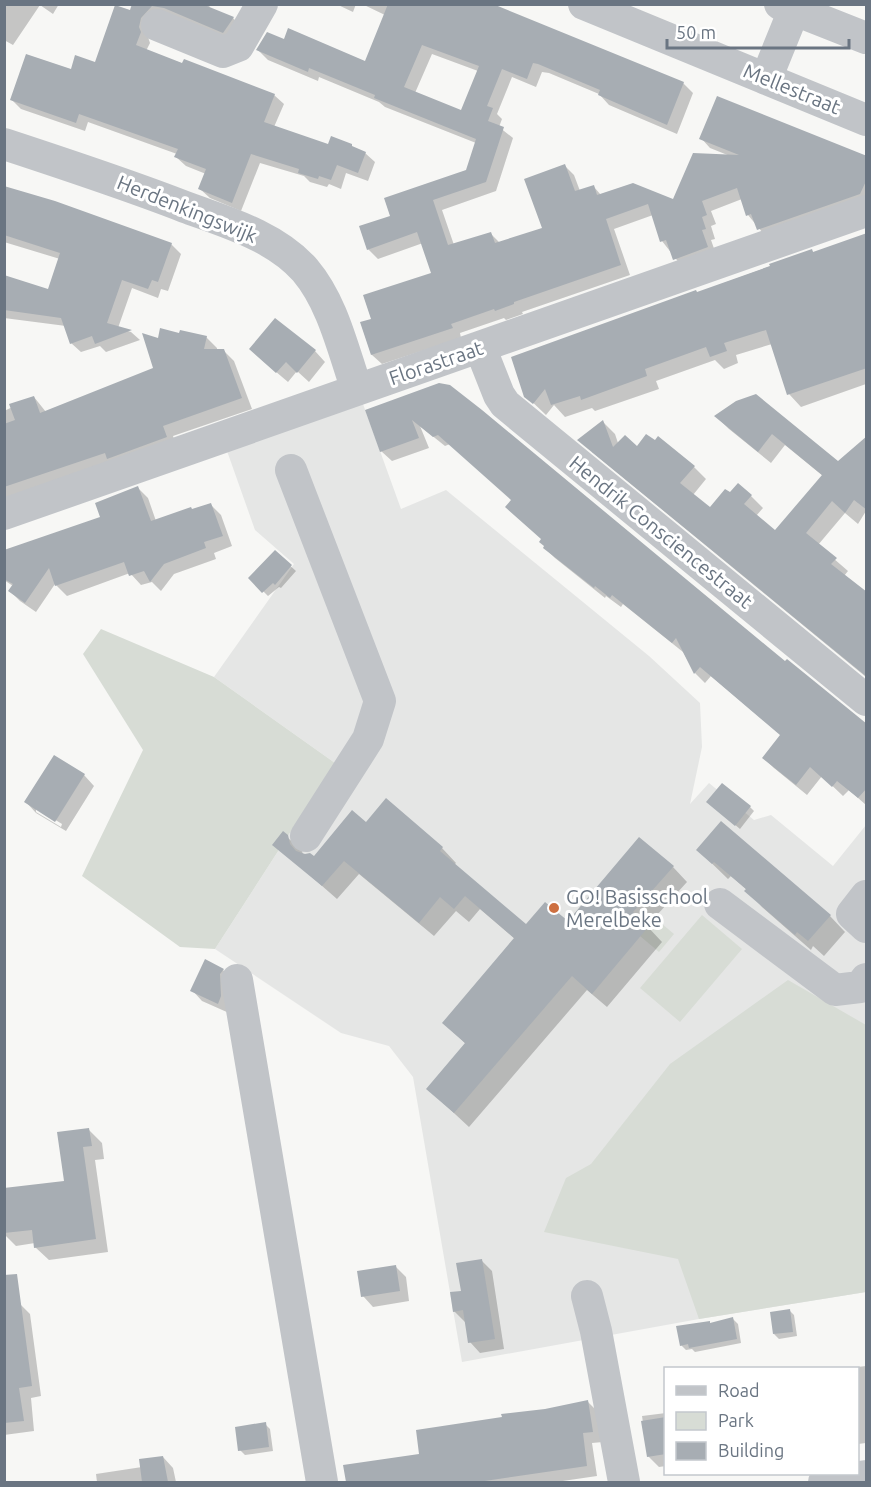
<svg xmlns="http://www.w3.org/2000/svg" width="871" height="1487" viewBox="0 0 871 1487" font-family="Ubuntu,sans-serif">
<style>
.built{fill:#e5e6e5}
.green{fill:#d7dcd5}
.shadow{fill:#0003;fill-rule:evenodd}
.building{fill:#a7adb3;fill-rule:evenodd}
.lines{fill:none;stroke-linecap:round;stroke-linejoin:round}
.minor{stroke:#c1c4c8;stroke-width:32}
.poi-dot{fill:#cd6f40;stroke:#fff;stroke-width:2}
.labels{text-anchor:middle;stroke-width:6;stroke-linejoin:round;paint-order:stroke}
.street-label{font-size:20px;fill:#6a7582;stroke:#fff}
.poi-label{font-size:20px;fill:#6a7582;stroke:#fff;text-anchor:start}
</style>
<rect width="100%" height="100%" fill="#f7f7f5"/>
<path class="built" d="M363,404L401,509L446,490L649,656L700,703L702,747L690,804L709,783L754,820L771,815L833,866L866,825V1292L699,1319L462,1362L413,1077L389,1046L341,1033L215,949L335,763L214,677L294,564L255,530L227,451Z"/>
<path class="green" d="M101,629L214,677L335,763L215,949L180,947L82,876L143,750L83,654Z
M702,915L742,949L680,1022L640,988Z
M655,918L674,934L659,952L640,936Z
M788,980L866,1025V1292L699,1319L678,1259L544,1232L566,1178L591,1164L670,1064Z"/>
<path class="shadow" d="M4,4H59L53,14L40,5L13,45L4,40Z
M134,4H210L209,9L233,18L242,28L235,41L150,27L148,37L150,43L146,51L274,95L284,104L274,127L329,146L365,153L375,162L368,181L346,173L341,189L329,184L327,187L310,182L304,176L260,163L241,211L210,198L200,189L206,174L186,166L176,157L177,154L88,122L85,131L21,109L12,100L72,70L96,64L131,12Z
M336,4H356L353,12Z
M362,4H489L683,83L693,93L677,134L609,105L599,94L549,73L542,72L536,87L512,77L497,114L502,119L499,127L513,138L496,191L442,210L454,245L490,233L500,243L543,229L565,166L574,175L580,191L594,187L601,195L674,201L730,156L710,148L701,138L866,157V205L768,239L748,215L742,199L711,211L716,224L711,226L715,239L711,240L717,257L684,269L662,241L653,215L614,229L630,275L522,312L523,314L506,320L504,318L460,333L461,338L382,364L372,355V320L433,274L423,243L378,259L368,249L392,217L467,171L476,143L385,107L379,102L319,77L318,81L268,60L258,50L285,41L366,63L385,15ZM432,54L478,71L462,112L415,93Z
M4,187L171,244L181,254L168,291L161,289L158,298L132,288L118,328L131,332L140,340L106,352L100,346L81,352L71,343L66,326L4,318L5,277L49,291L60,259L4,242Z
M866,235V384L801,407L789,394L772,344L736,355L738,363L724,369L715,360L656,381L659,389L595,411L592,408L565,417L554,405L546,415L526,396L697,293L812,251L814,253Z
M206,337L217,348V350H223L234,361L252,409L173,436L177,448L4,502V411L34,397L46,412L155,369L159,340Z
M315,351L325,362L309,382L297,371L288,382L262,360Z
M439,385L785,663L866,726V805L849,790L843,796L822,776L807,795L774,768L764,758L782,736L711,676L705,683L695,673L683,652L623,604L621,607L606,596L605,598L555,558L545,548L543,539L513,500L450,444L445,446L420,426L429,448L392,461L381,451Z
M736,402L838,463L866,438V511L858,524L845,513L818,545L848,571L844,576L866,594V677L592,452L603,422L615,434L618,443L694,467L706,479L693,495L710,509L730,494L751,496L763,508L756,516L776,532L823,476L785,445L771,463L729,429L717,417Z
M138,488L148,498L156,521L210,504L221,515L232,546L214,553L216,559L174,574L161,591L152,582L141,585L130,573L67,596L55,584L36,612L20,601L10,591L13,586L4,580V552L102,518Z
M275,552L296,571L281,588L279,587L268,596L250,578Z
M84,775L94,786L66,831L36,813L26,802ZM36,808L62,824L61,827L36,812Z
M713,806L750,807L754,811L740,829Z
M367,824L442,848L456,863L454,865L526,926L568,924L673,867L687,882L647,926L662,942L607,1007L587,990L469,1127L428,1089L466,1044L444,1023L515,939L480,909L469,922L456,911L434,936L359,874L337,899L274,844L287,837L302,851L303,855L314,858Z
M698,850L830,916L845,932L824,956L813,946L811,950L762,907L747,890L731,876L728,879Z
M223,970L233,980L229,1013L202,1001L192,990Z
M89,1130L102,1143L104,1159L95,1160L108,1252L49,1260L35,1247V1243L16,1246L4,1234V1189L66,1182Z
M482,1261L492,1271L504,1349L480,1353L470,1342L467,1322H465L454,1311L462,1292Z
M395,1266L406,1277L409,1301L373,1307L363,1296Z
M20,1304L30,1314L41,1396L31,1398L34,1431L4,1435V1387Z
M789,1310L794,1315L797,1336L779,1339L774,1334Z
M733,1319L738,1324L741,1343L695,1352L692,1349L686,1350L681,1345Z
M866,1366V1443L858,1444V1368H849Z
M588,1402L598,1412L603,1442L592,1443L597,1476L556,1482H347L345,1466L421,1455L545,1410Z
M666,1413V1466L659,1467L648,1456L642,1416Z
M265,1424L270,1429L273,1451L245,1455L240,1450Z
M163,1457L173,1468L176,1482H97L96,1474L142,1467Z"/>
<path class="building" d="M132,4H202L234,17L223,33L164,8L152,6L141,18L139,27L141,32L136,45L182,63L184,59L275,94L264,122L328,144L331,136L352,144V146L366,152L358,173L337,165L331,180L319,176L318,179L298,173L299,169L251,154L232,203L198,189L206,169L174,157L178,149L79,114L76,123L10,100L26,54L71,69L75,55L95,62L115,5L130,10Z
M388,4H493L684,82L667,125L598,95L600,90L538,64L533,63L527,79L502,69L487,106L493,108L488,121L504,127L486,182L433,200L448,245L491,232L495,243L542,228L524,179L565,164L575,191L594,185L597,195L633,183L673,199L693,153L739,155L699,139L717,96L867,156V179L860,194L757,230L751,214L746,216L737,188L702,201L707,215L702,217L706,229L702,230L708,247L673,260L666,240L660,242L648,204L606,219L621,265L514,302V304L495,311L494,309L451,324L453,328L371,355L360,322L371,319L363,295L431,273L417,232L367,250L359,226L390,216L384,198L466,170L476,139L374,98L375,95L309,68L308,72L256,50L267,32L284,39L288,28L365,61ZM422,45L479,66L461,110L404,87Z
M4,186L55,201L172,243L158,282L152,280L148,289L122,280L107,323L132,330L95,344L92,336L70,344L61,318L4,310V275L48,289L60,253L4,235Z
M867,233V368L787,395L766,330L724,343L727,351L710,357L706,347L645,369L647,376L581,400L580,396L551,405L545,389L533,404L524,397L511,357L696,290L697,292L770,266L769,264L812,249L813,252Z
M275,318L316,350L297,373L286,362L276,373L249,349Z
M160,328L179,333L180,330L207,336L204,349H224L242,398L163,426L167,437L107,459L105,453L4,487V424L15,420L9,404L34,396L40,413L153,368L142,333L158,338Z
M439,383L450,385L482,410L768,647L785,661L787,659L867,724V788L858,798L837,781L832,787L810,767L796,785L762,758L780,735L700,667L694,674L676,638L672,643L612,595L610,598L595,586L594,588L543,548L544,546L539,542L541,539L505,507L511,500L438,435L433,437L412,420L419,438L380,452L365,410Z
M756,394L838,461L867,436V510L854,500L845,513L832,501L806,533L837,558L831,564L867,592V677L577,440L603,420L613,447L625,435L637,446L646,434L655,440L658,436L695,466L680,483L710,507L725,489L730,492L738,483L752,495L744,504L775,530L822,475L772,434L758,452L714,416L736,401Z
M138,486L151,521L191,507L192,509L211,503L223,536L204,542L206,548L164,564L150,582L144,571L129,576L124,562L55,586L49,568L25,603L8,591L13,584L4,579V550L100,517L95,503Z
M275,550L292,565L275,585L273,583L262,593L248,578Z
M54,755L85,774L55,822L24,802Z
M722,783L751,806L735,826L706,802Z
M386,798L443,847L440,851L526,924L545,902L568,921L639,837L674,866L633,912L649,926L592,994L572,976L454,1113L426,1089L465,1043L442,1023L514,938L465,896L454,909L440,897L419,923L344,861L322,886L272,845L283,831L288,835L290,844L296,851L305,854L310,853L314,856L352,810L366,822Z
M721,821L831,915L808,941L797,932L795,935L744,891L746,889L714,862L712,864L696,850Z
M205,959L224,969L220,974L221,996L218,1004L190,991Z
M89,1128L92,1146L83,1147L96,1239L34,1248L32,1230L4,1233V1188L64,1181L57,1132Z
M482,1259L495,1339L468,1343L463,1310L453,1312L450,1292L461,1291L456,1263Z
M396,1265L400,1291L361,1297L357,1271Z
M17,1274L32,1386L19,1388L24,1421L4,1423V1368L6,1367L4,1353V1275Z
M790,1309L793,1332L773,1334L770,1312Z
M733,1317L737,1339L689,1348L688,1344L680,1346L676,1326L710,1321V1323Z
M588,1400L593,1432L583,1433L587,1466L478,1482H346L343,1465L419,1454L416,1430L502,1417L501,1414L545,1409Z
M666,1417V1454L647,1457L641,1421Z
M266,1422L269,1447L238,1451L235,1427Z
M163,1456L168,1482H142L139,1459Z"/>
<g class="lines">
<path class="minor" d="M584,4L866,120
M780,4L866,38
M157,25L223,52L238,46L262,4
M766,79L794,10
M4,144C65,164 126,184 185,207C226,222 275,236 305,270C333,303 343,350 357,390
M480,347L499,395L505,404L866,700
M291,470L380,701L368,739L306,836
M4,514L866,211
M866,896L852,914L866,927
M720,904L835,990L860,987L866,979
M237,980L322,1482
M587,1296L596,1331L624,1482
M824,1482L866,1476"/>
</g>
<circle class="poi-dot" cx="554" cy="908" r="6"/>
<g class="labels">
<g class="street-label">
<text transform="translate(792 89) rotate(22)" y="7">Mellestraat</text>
<text transform="translate(187 209) rotate(22)" y="7">Herdenkingswijk</text>
<text transform="translate(436 363) rotate(-19)" y="7">Florastraat</text>
<text transform="translate(661 532) rotate(39)" y="7">Hendrik Consciencestraat</text>
</g>
<g class="poi-label">
<text x="566" y="904">GO! Basisschool<tspan x="566" dy="23">Merelbeke</tspan></text>
</g>
</g>
<rect width="871" height="1487" fill="none" stroke="#6a7582" stroke-width="12"/>
<rect x="664" y="1367" width="195" height="108" fill="#ffffff" stroke="#c3c8cd" stroke-width="1.5"/>
<rect x="676" y="1386" width="30" height="9" fill="#c1c4c8" stroke="#c3c8cd" stroke-width="1.5"/>
<text x="718" y="1397" font-size="18" fill="#6a7582">Road</text>
<rect x="676" y="1412" width="30" height="18" fill="#d7dcd5" stroke="#c3c8cd" stroke-width="1.5"/>
<text x="718" y="1427" font-size="18" fill="#6a7582">Park</text>
<rect x="676" y="1442" width="30" height="18" fill="#a7adb3" stroke="#c3c8cd" stroke-width="1.5"/>
<text x="718" y="1457" font-size="18" fill="#6a7582">Building</text>
<path d="M667 39v9h182v-9" fill="none" stroke="#6a7582" stroke-width="3"/>
<text x="676" y="39" font-size="18" fill="#6a7582" stroke="#ffffff" stroke-width="4.5" paint-order="stroke">50 m</text>
</svg>
